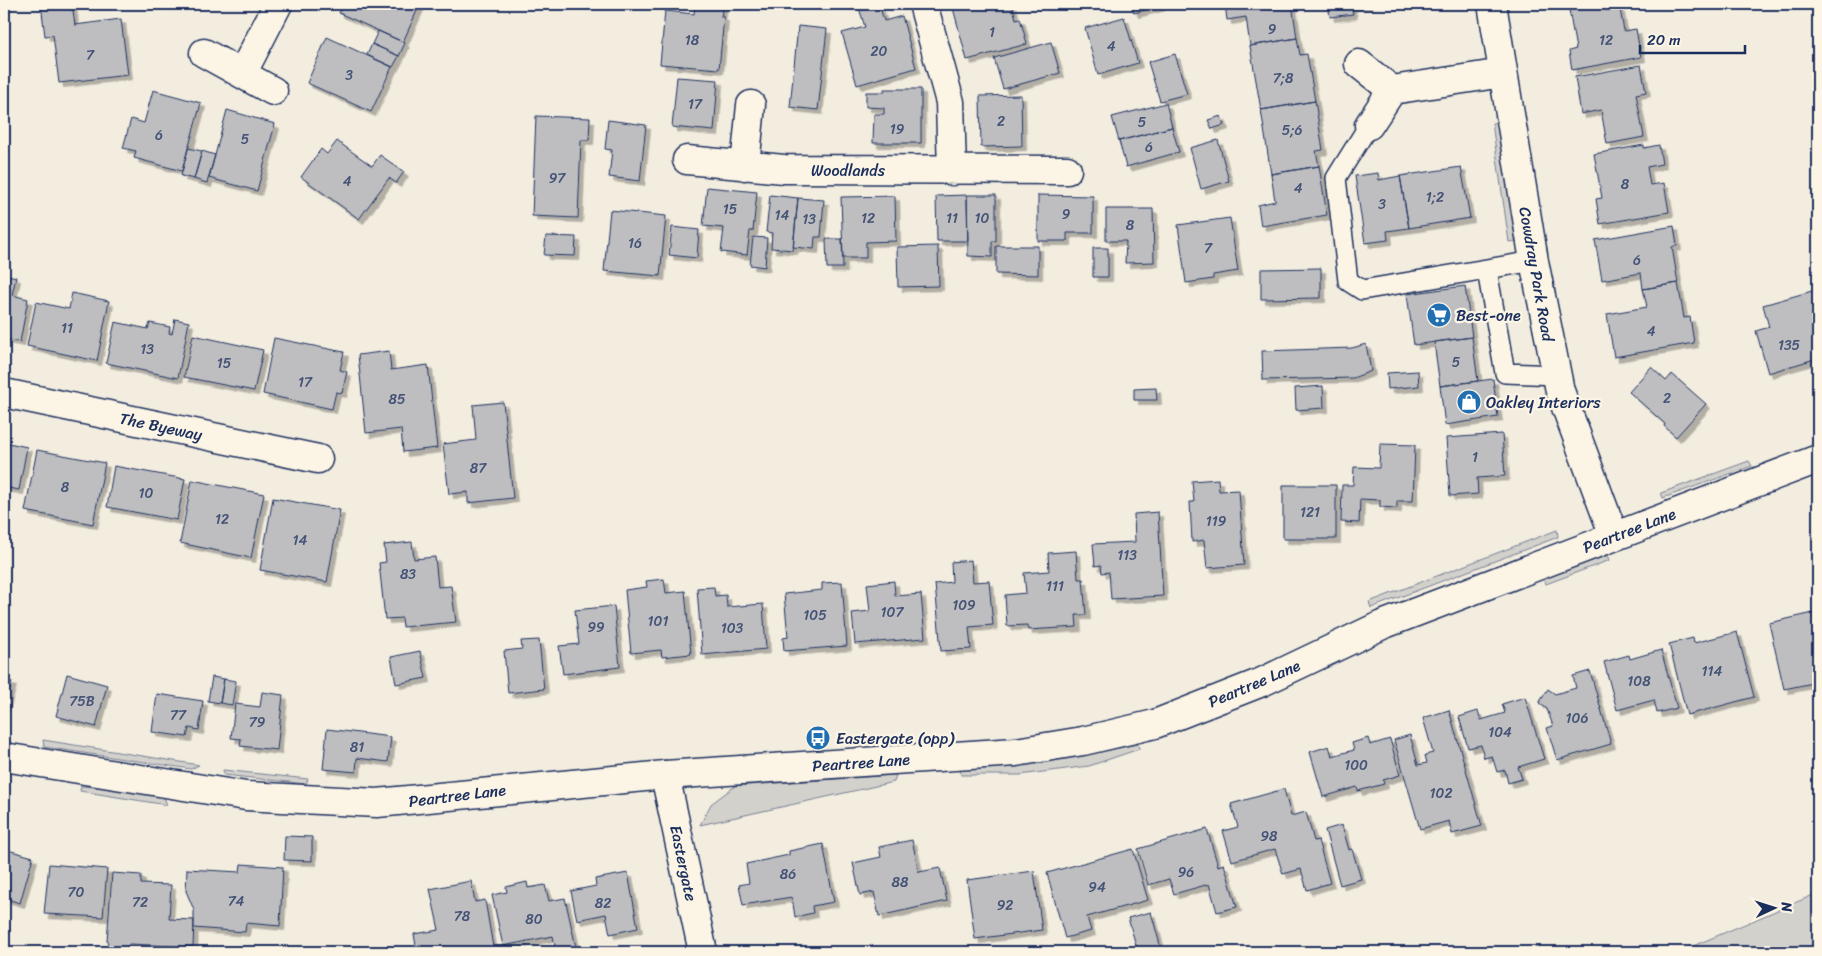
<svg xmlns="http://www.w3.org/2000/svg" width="1822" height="956" viewBox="0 0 1822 956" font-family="Sriracha,sans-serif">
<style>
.green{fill:#d3d1cc;stroke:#778095}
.building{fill:#bebec0;stroke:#1b2f5e;filter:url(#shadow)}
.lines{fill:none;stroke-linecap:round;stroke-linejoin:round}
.lane-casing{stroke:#1b2f5e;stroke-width:22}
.street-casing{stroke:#1b2f5e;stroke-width:31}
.secondary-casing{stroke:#1b2f5e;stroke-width:31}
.lane{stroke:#fcf5e5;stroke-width:19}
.street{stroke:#fcf5e5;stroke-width:28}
.secondary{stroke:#fcf5e5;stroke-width:28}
.labels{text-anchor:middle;stroke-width:4.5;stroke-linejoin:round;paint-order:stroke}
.number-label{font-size:14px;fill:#445376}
.street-label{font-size:16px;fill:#1b2f5e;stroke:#fcf5e5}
.poi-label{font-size:16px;fill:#1b2f5e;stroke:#fcf5e5;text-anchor:start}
</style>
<defs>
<filter id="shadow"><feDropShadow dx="4.5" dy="4.5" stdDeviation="0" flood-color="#0004"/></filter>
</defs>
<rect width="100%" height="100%" fill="#f3ede0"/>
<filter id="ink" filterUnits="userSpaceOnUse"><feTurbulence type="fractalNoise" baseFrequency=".02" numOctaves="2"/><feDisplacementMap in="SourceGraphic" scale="10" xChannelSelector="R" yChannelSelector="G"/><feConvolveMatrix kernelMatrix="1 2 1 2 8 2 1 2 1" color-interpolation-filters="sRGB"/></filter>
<g filter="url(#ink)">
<path class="green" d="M1498,122L1516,241L1509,242L1492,123Z
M1749,461L1752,466L1663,498L1661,493Z
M1557,530L1558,537L1371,608L1369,602Z
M1608,555L1610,560L1546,584L1544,579Z
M43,740L199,765L191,769L44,747Z
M1138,744L1139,749L1089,766L1020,775H961L960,770L1086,755Z
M223,770L308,779L306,784L224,775Z
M896,775L894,782L700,825L711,804L735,786Z
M81,786L162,792L167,805L80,791Z
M1818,893V952H1679Z"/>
<path class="building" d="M41,4H72L75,25L121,19L128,75L59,83L53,35L45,36Z
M343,4H420L403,42L339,13Z
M695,4H723L721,17H724L719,69L660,64L665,11L694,14Z
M874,4H879L884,21L902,16L916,68L857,85L842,33L865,27L859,8Z
M969,4H1012L1016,19L1020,18L1027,44L967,60L953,8Z
M1131,4H1161V6L1134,13Z
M1225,4H1292L1297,38L1250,46L1246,17L1227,20Z
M1328,4H1369L1351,6L1353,14L1330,17Z
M1568,4H1619L1624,31L1636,29L1641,57L1572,70L1569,51L1576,49Z
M1124,17L1138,63L1098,75L1085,28Z
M798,26L827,29L818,110L790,107Z
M378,31L405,43L399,56L372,44Z
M327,37L392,67L371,112L307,83Z
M1297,38L1300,55L1307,54L1315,101L1261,110L1250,46Z
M1051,42L1060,73L1003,89L994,58Z
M372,44L399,56L393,67L367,55Z
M1175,54L1187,94L1160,101L1148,62Z
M1641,65L1646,92L1636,94L1644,137L1607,144L1601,110L1581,114L1575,77Z
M677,77L718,80L714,131L672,127Z
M884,89H921V143H873L874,114H884V108L866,107V92H884Z
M153,90L201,103L182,171L134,158L136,151L123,148L131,119L144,123Z
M1021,95L1022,146L981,147L980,96Z
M1315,101L1323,150L1316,151L1319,166L1271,174L1261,110Z
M1166,103L1172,127L1119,141L1112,117Z
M227,110L275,124L257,191L209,178Z
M536,116L590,118L589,140H581L578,218L532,216Z
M1221,116L1224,125L1212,129L1208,120Z
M608,120L646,125L640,181L609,177L612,150L605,149Z
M1172,127L1179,152L1126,167L1119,141Z
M1218,140L1229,181L1201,189L1190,148Z
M337,141L372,166L380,155L404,172L396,183L389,178L359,219L301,177L321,149L327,154Z
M1644,145V148L1659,145L1662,164L1647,167L1650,185L1664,183L1669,212L1600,224L1596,199L1602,198L1594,154Z
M188,148L202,151L194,179L181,176Z
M202,151L215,155L207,183L194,179Z
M1319,166L1327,215L1261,226L1258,205L1275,201L1271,174Z
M1461,167L1470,218L1409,228L1400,176Z
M1378,173L1379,180L1400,176L1409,228L1387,231L1388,240L1365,243L1355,176Z
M707,187L757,192L753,231H750L747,255L721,252L724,228L703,226Z
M770,195L798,198L793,250L771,248L772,233L766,232Z
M967,195H996V241H992V257L968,256Z
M967,195L968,241H937L936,196Z
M1038,195L1093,196V233H1067V241H1038Z
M895,196L896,241L866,242V258H843L841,197Z
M798,198L824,200L821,237H815L814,249L793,247Z
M1106,209H1153L1154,262L1125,263L1126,241H1106Z
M610,210L666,216L660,276L604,271Z
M1230,218L1238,271L1213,275V279L1186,283L1178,225Z
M1674,226L1677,246L1672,247L1678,283L1643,289L1641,273L1602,280L1595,240Z
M672,227L699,230L697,258L669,255Z
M546,236L576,237L575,256L544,255Z
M753,237L767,238L765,267L750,265Z
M826,239H842L843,268H827Z
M938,246L939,286L898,287L897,247Z
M996,246H1038V275L996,274Z
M1093,248H1108V277H1093Z
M1321,268V298L1261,299V269Z
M4,274L16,277L12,295L28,299L20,342L4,339Z
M1678,283L1684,318L1690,317L1694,343L1614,357L1607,314L1647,307L1643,289Z
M1465,286L1472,337L1414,345L1407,294Z
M1812,291L1818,312V358L1768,373L1756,331L1769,327L1763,305Z
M72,293L109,301L97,361L27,346L36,302L69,309Z
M175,319L189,322L178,378L106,363L115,322L148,329L150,323L170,327L169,333L172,334Z
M193,335L263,350L254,391L184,377Z
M1472,337L1478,381L1440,386L1434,342Z
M274,338L344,352L340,370L347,372L342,393L336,392L332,409L263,394Z
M1366,344L1371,371L1353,378L1263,380L1262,351L1352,348Z
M389,351L391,370L428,365L437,448L403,452L401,429L366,433L358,355Z
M1651,367L1666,381L1672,374L1706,404L1676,437L1664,426L1665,424L1629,392Z
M1418,371L1419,386L1388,389L1387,373Z
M1493,379L1498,417L1445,425L1440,386Z
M1323,386L1324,408L1296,410L1295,388Z
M1156,388L1157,400H1134V389Z
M503,402L513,498L468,503V492L449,494L443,444L476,440L473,405Z
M1502,434L1505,476L1477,478L1478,494L1450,496L1446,438Z
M4,442L27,447L19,490L4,487Z
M1380,444L1415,445L1413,501H1397V508L1380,507V500L1360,499L1359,523L1341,522L1342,485H1353L1354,467L1379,468Z
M37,450L105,463L93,524L25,511Z
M114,466L185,479L177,520L107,507Z
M1218,479L1219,491L1239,490L1244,565L1207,568L1204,540L1192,542L1190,502H1194L1192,481Z
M192,480L264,494L251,558L180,543Z
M1283,485H1336V539H1283Z
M273,498L340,510L327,582L260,570Z
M1158,512L1163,596L1111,599L1109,572L1102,573L1101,565L1095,566L1093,544L1135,542L1134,514Z
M412,542L414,559L435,557L438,587L451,586L456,622L403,627L402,618L385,619L379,563L386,562L384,545Z
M1076,551L1078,579H1083L1086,615H1076L1077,627L1028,630L1027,625L1007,626L1005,595L1026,593L1024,573L1049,571L1048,553Z
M971,560L973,582L989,581L993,625L969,627L971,649L941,651L935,584L952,582L951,562Z
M664,579L666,593L685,591L691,654L662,657L661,650L631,653L625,590L647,587L646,581Z
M894,581L895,596L921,594L925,638L855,644L852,613L870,611L867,584Z
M842,582L847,646L784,651L783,638L788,637L784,594L822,590V583Z
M714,587L715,596L726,595L727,607L763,604L766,649L702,655L697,588Z
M614,606L620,667L563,674L559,646L579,644L575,610Z
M1818,612V682L1784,689L1769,623Z
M1737,632L1754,697L1687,715L1669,644L1693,638L1694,643Z
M539,640L544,689L508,693L504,651L522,649L521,641Z
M1661,650L1677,708L1657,713L1654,700L1617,710L1604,662L1629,655L1630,659Z
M420,651L426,678L396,684L391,657Z
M1590,671L1611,744L1557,760L1547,728L1553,726L1547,709L1539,703L1548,689L1555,694L1576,688L1573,676Z
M67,674L107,685L96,727L56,716Z
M212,677L224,679L220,703L208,701Z
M224,679L236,681L232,705L220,703Z
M4,680L12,682L4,709Z
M262,692L283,695L277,750L240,746L241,739L231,738L235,704L260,707Z
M157,694L203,701L199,730L189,728L187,737L152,732Z
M1525,697L1544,759L1518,767L1522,779L1508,783L1505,770L1497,772L1492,756L1484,758L1481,745L1468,748L1459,717L1478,711L1481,720L1505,713L1502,704Z
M1449,710L1482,826L1452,834L1449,821L1420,829L1394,740L1410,735L1418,765L1427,763L1425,755L1433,753L1423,718Z
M327,729L391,737L388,762L357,758L356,772L323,769Z
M1368,738L1370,745L1390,739L1400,775L1383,780L1384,784L1358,791L1357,787L1323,797L1310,752L1329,746L1332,756L1354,750L1352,743Z
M1284,789L1291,816L1306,812L1314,841L1318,840L1330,883L1307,890L1301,869L1283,874L1275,849L1232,861L1223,831L1238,827L1231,804Z
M1342,825L1349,850L1352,849L1361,879L1340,885L1325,830Z
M1207,829L1218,866L1224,864L1237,907L1217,912L1209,884L1174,894L1169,879L1148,885L1138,849Z
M285,836L312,837V861L284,860Z
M912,840L919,872L940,868L947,901L879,916L874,892L860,895L853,863L881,857L879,847Z
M823,844L834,902L812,906L813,913L795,917L792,897L743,905L739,885L749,883L746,864L789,855V851Z
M4,849L33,857L20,903L4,898Z
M1133,849L1148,900L1087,917L1091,931L1065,938L1047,873Z
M49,864L107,869L103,917L44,914Z
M241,864L283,867L280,926L246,923L245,932L194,928V910L186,891L187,869L240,872Z
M1034,871L1042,930L975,939L967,880Z
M112,873L141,875V884L171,885L169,919L194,920L193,947L129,944L128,952L110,951L107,941Z
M628,873L638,928L610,934L606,914L577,920L571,891L596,886L595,879Z
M471,881L475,902L485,900L493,947L484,948V952H417L414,934L439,930L430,889Z
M527,882L528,888L545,885L549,901L565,898L577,952H556L553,936L503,946L492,895L507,892L506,887Z
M1151,912L1162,952H1138L1128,918Z"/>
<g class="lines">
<defs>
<path id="lane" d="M1369,125L1336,178L1348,281L1362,290L1534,261
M1487,270L1505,373L1557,375"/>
<path id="street" d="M923,4L950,102L952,171
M1492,4L1534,261L1560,391L1614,536
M204,53L273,91
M1359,64L1392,90L1369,125
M242,74L278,4
M1392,90L1503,73
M687,160L784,169L1067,170
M745,166L751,105
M4,393L318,459
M665,775L703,952"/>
<path id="secondary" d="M4,757L246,796L377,803L665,775L1016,752L1083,741L1155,724L1262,682L1382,625L1818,459"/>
</defs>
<use href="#lane" class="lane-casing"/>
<use href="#street" class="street-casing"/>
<use href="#secondary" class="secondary-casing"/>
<use href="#lane" class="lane"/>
<use href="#street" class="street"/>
<use href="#secondary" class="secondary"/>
</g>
</g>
<defs>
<symbol id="supermarket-disc" viewBox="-11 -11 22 22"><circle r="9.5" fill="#1f6fb2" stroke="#fcf5e5"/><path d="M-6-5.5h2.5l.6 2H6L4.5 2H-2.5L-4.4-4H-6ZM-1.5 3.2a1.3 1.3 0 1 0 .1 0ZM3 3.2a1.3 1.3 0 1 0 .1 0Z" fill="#fff"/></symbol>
<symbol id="shop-disc" viewBox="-11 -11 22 22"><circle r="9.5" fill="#1f6fb2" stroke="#fcf5e5"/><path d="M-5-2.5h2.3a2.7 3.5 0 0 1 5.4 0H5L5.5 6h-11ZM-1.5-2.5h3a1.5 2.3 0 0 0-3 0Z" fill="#fff"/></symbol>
<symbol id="bus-disc" viewBox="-11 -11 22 22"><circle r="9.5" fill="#1f6fb2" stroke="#fcf5e5"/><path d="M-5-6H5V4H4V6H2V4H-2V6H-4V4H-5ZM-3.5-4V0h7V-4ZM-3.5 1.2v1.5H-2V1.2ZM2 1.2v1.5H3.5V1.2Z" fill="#fff"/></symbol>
</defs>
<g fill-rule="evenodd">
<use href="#supermarket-disc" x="1425" y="301" width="28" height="28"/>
<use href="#shop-disc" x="1455" y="388" width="28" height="28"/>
<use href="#bus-disc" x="804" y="724" width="28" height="28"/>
</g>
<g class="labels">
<g class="number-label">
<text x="1272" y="34">9</text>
<text x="992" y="37">1</text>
<text x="692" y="45">18</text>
<text x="1606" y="45">12</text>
<text x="1111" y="51">4</text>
<text x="879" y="56">20</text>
<text x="90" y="60">7</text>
<text x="349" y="80">3</text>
<text x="1283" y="83">7;8</text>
<text x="695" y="109">17</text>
<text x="1001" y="126">2</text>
<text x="1142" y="127">5</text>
<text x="897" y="134">19</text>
<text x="1292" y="135">5;6</text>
<text x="159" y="140">6</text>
<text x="245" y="144">5</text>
<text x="1149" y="152">6</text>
<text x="557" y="183">97</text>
<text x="347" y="186">4</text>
<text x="1625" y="189">8</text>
<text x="1298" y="193">4</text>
<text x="1435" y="202">1;2</text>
<text x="1382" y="209">3</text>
<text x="730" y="214">15</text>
<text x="1066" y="219">9</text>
<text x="782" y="220">14</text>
<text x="868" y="223">12</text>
<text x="952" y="223">11</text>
<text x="982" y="223">10</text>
<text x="809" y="224">13</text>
<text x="1130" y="230">8</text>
<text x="635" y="248">16</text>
<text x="1208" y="253">7</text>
<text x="1637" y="265">6</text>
<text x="67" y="333">11</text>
<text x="1651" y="336">4</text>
<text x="1789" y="350">135</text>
<text x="147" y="354">13</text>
<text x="1456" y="367">5</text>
<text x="224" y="368">15</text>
<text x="305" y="387">17</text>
<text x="1667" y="403">2</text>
<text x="397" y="404">85</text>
<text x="1475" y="462">1</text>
<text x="478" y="473">87</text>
<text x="65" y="492">8</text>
<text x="146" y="498">10</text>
<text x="1310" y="517">121</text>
<text x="222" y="524">12</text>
<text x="1216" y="526">119</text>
<text x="300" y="545">14</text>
<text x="1127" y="560">113</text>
<text x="408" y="579">83</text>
<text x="1055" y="591">111</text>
<text x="964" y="610">109</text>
<text x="892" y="617">107</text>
<text x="815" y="620">105</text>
<text x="658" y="626">101</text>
<text x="596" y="632">99</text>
<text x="732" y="633">103</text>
<text x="1712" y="676">114</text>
<text x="1639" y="686">108</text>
<text x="82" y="706">75B</text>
<text x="178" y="720">77</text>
<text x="1577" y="723">106</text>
<text x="257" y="727">79</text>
<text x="1500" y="737">104</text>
<text x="357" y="752">81</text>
<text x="1356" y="770">100</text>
<text x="1441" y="798">102</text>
<text x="1269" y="841">98</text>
<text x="1186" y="877">96</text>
<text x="788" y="879">86</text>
<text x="900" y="887">88</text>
<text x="1097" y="892">94</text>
<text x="76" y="897">70</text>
<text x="236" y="906">74</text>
<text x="140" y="907">72</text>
<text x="603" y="908">82</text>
<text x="1005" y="910">92</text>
<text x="462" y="921">78</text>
<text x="534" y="924">80</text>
</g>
<g class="street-label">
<text x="848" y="176">Woodlands</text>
<text transform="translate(1537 274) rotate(80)" y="6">Cowdray Park Road</text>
<text transform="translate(161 426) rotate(12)" y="6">The Byeway</text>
<text transform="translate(1629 530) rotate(-21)" y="6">Peartree Lane</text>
<text transform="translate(1254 683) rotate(-23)" y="6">Peartree Lane</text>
<text transform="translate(861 762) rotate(-4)" y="6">Peartree Lane</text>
<text transform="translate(457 795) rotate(-7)" y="6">Peartree Lane</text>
<text transform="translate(684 863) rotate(78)" y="6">Eastergate</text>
</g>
<g class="poi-label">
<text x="1456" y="321">Best-one</text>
<text x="1486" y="408">Oakley Interiors</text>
<text x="836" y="744">Eastergate (opp)</text>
</g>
</g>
<rect width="1822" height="956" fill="none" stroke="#fcf5e5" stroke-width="20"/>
<rect x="10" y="10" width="1802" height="936" fill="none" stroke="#1b2f5e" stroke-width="2" filter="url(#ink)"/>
<g transform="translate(1774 908) rotate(86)" stroke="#fcf5e5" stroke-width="4" paint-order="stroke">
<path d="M0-4L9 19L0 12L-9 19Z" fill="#1b2f5e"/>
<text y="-8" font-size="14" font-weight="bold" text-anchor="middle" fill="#1b2f5e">N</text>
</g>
<path d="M1640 45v8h105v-8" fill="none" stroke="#1b2f5e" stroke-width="2.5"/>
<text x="1647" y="45" font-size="15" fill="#1b2f5e" stroke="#fcf5e5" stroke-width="4" paint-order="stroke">20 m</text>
</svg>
